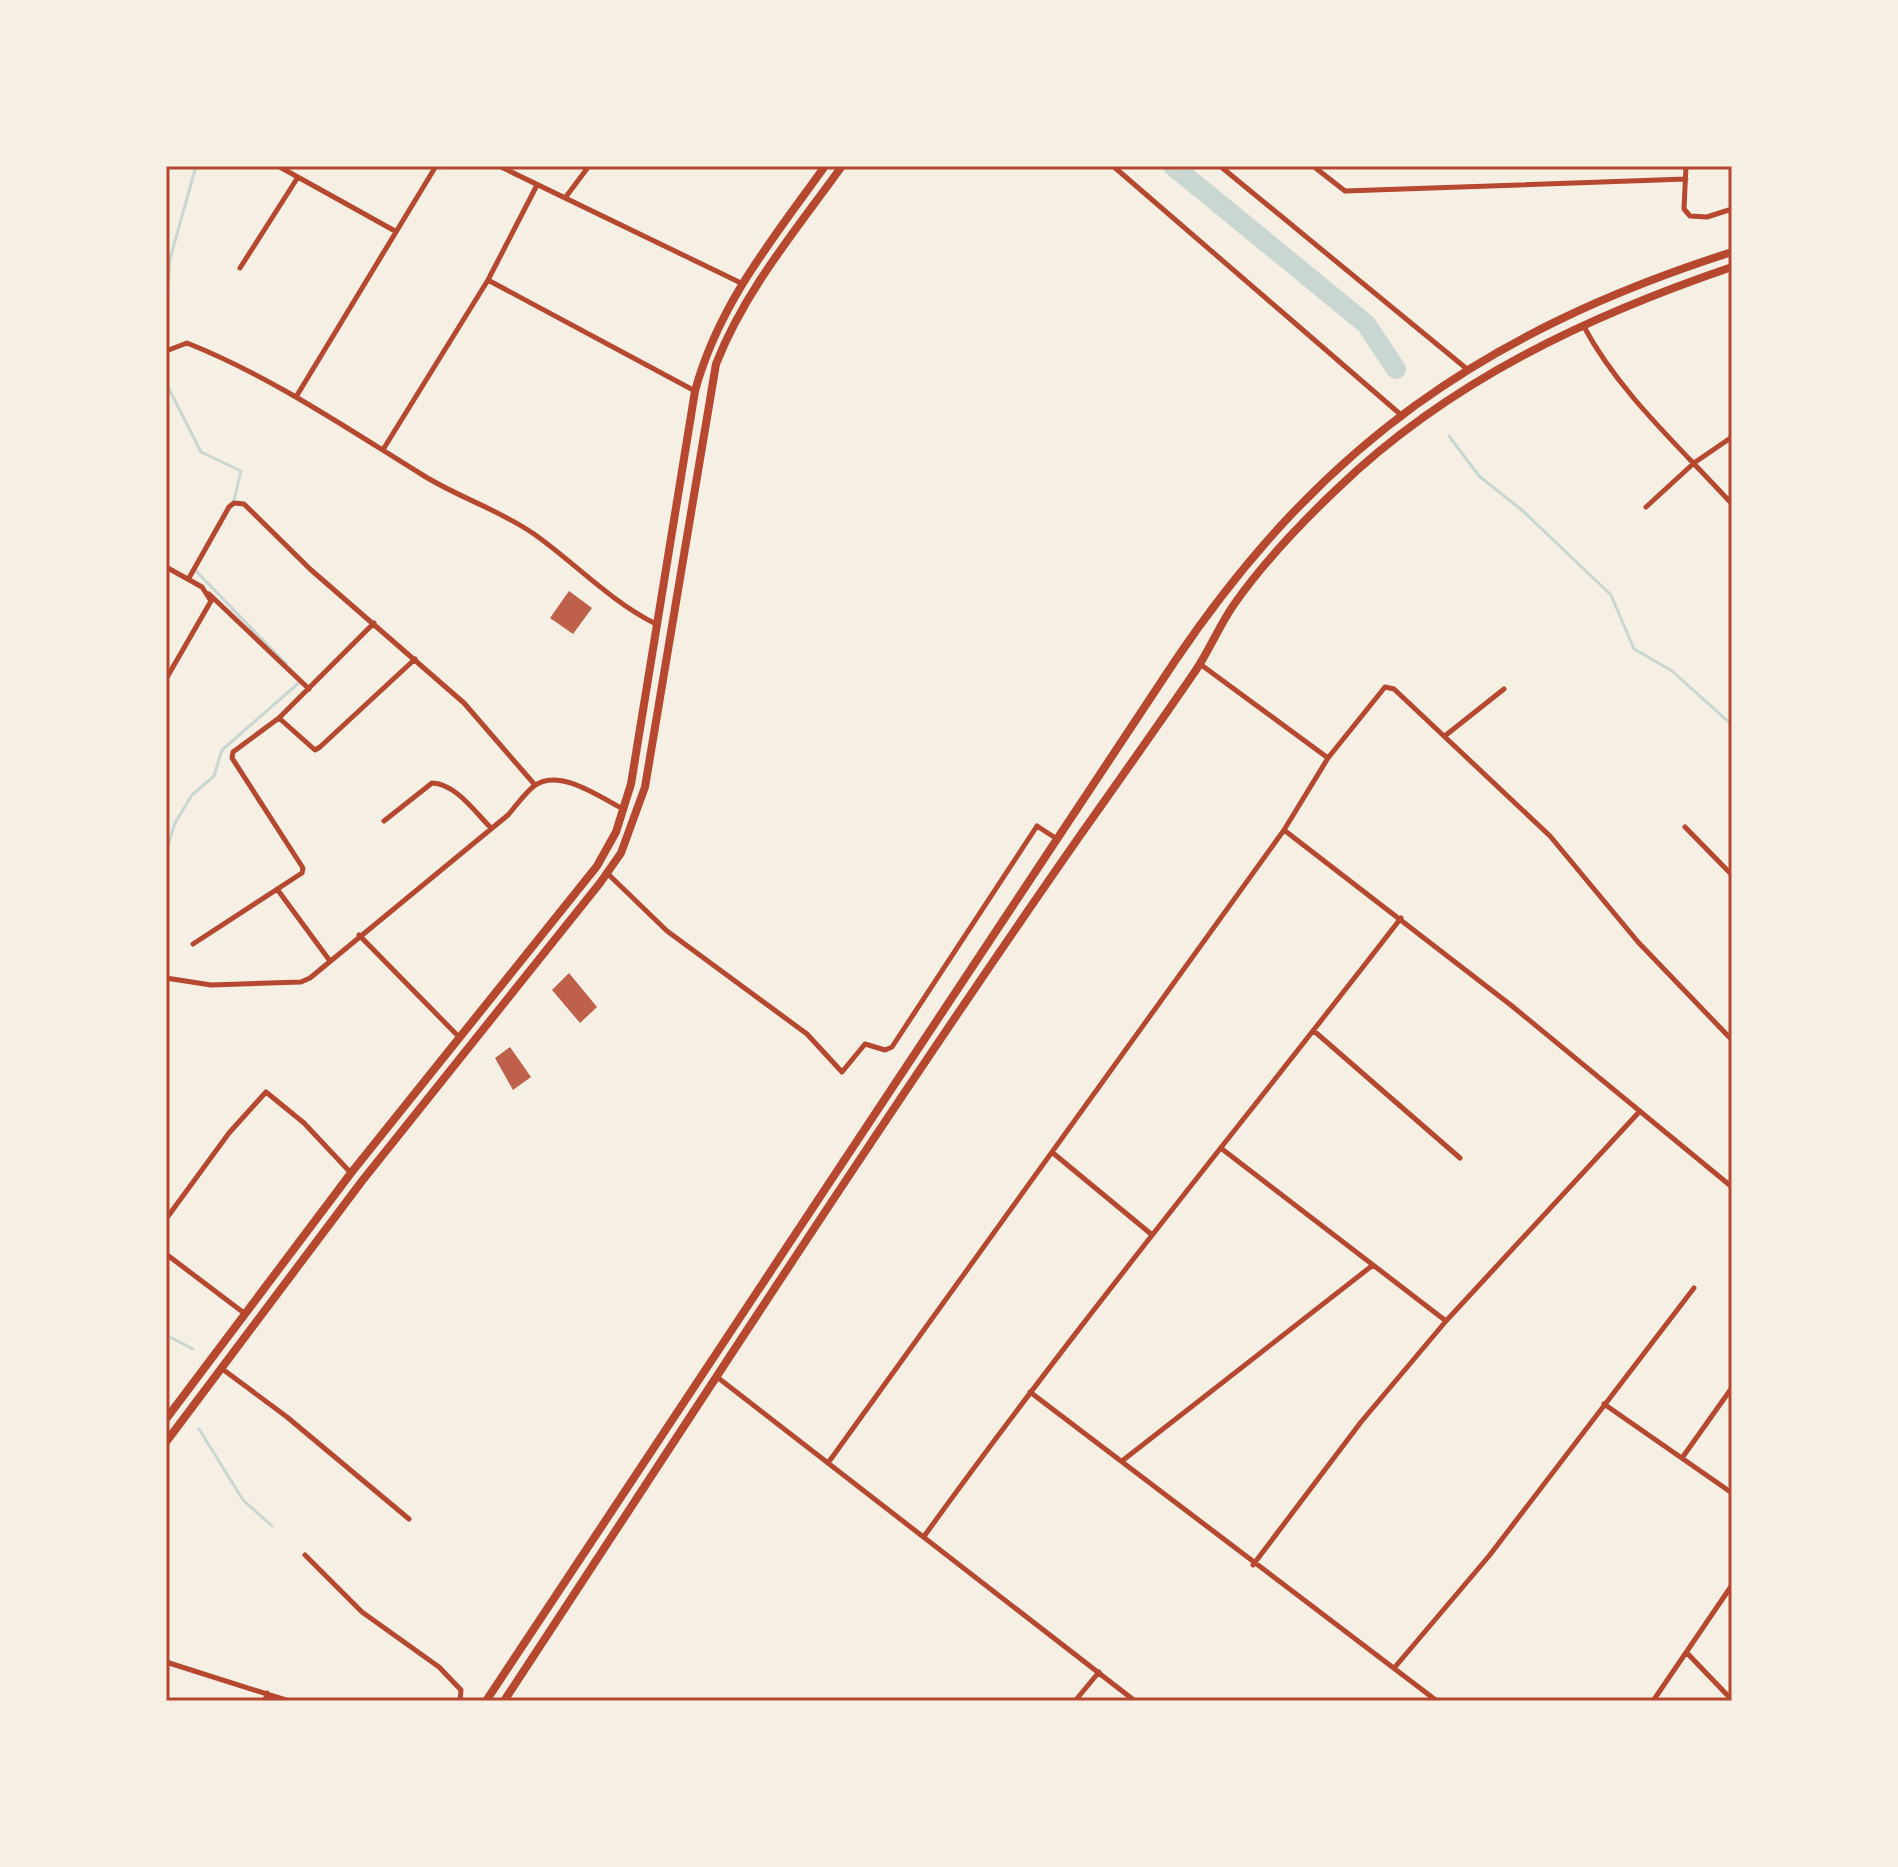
<svg xmlns="http://www.w3.org/2000/svg" width="1898" height="1867" viewBox="0 0 1898 1867" font-family="Bitter,serif">
<style>
.lines{fill:none;stroke-linecap:round;stroke-linejoin:round}
.stream{stroke:#c9d6d2;stroke-width:3}
.river{stroke:#c9d6d2;stroke-width:20}
.building{fill:#bf614a}
.minor{stroke:#b5482f;stroke-width:5}
.primary{stroke:#b5482f;stroke-width:8}
.trunk{stroke:#b5482f;stroke-width:8}
.neatline{fill:none;stroke:#b5482f;stroke-width:3}
</style>
<rect width="100%" height="100%" fill="#f6efe4"/>
<g class="lines">
<path class="stream" d="M166,319L170,259L196,166
M166,383L201,452L241,471L233,504
M1449,436L1479,476L1523,511L1611,595L1634,649L1672,671L1732,725
M195,570L286,664
M166,852L175,823L192,795L214,776L222,750L301,681
M166,1335L193,1349
M199,1429L243,1500L272,1526"/>
<path class="river" d="M1173,166L1366,324L1396,369"/>
</g>
<path class="building" d="M569,591L592,608L573,634L550,618Z
M569,973L597,1007L580,1023L552,990Z
M510,1047L531,1077L513,1090L495,1058Z"/>
<g class="lines">
<path class="minor" d="M278,166L395,231
M499,166L741,283
M1113,166L1400,414
M1220,166L1467,369
M1313,166L1345,191L1686,179
M1686,166L1684,209L1690,216L1707,217L1732,209
M565,198L589,166
M240,268L298,177
M488,280L695,391
M1583,325C1619,393 1680,447 1732,504
M166,351L187,343C270,376 345,427 421,474C457,497 498,509 534,534C575,563 610,601 656,624
M296,397L436,166
M384,448L488,280L537,185
M1646,507L1694,463L1732,437
M166,567L202,587L211,601L166,679
M189,578L229,507L234,503L244,504L310,569L464,703L535,785
M209,594L309,689
M1200,664L1328,758
M279,718L374,623
M1446,735L1504,689
M384,821L432,783C455,783 476,813 491,828
M1685,827L1732,875
M1284,830L1512,1006L1732,1187
M607,873L667,931L807,1034L842,1072L865,1044L885,1050L892,1047L1037,826L1057,839
M277,889L330,961
M359,935L459,1037
M193,944L302,873L303,868L232,758L233,752L279,718L315,750L320,747L415,659
M166,978L211,985L301,982L310,978L508,815C516,806 524,794 534,786C558,767 600,797 623,809
M1314,1031L1460,1158
M1222,1149L1446,1321
M1053,1153L1151,1234
M166,1219L229,1133L266,1092L304,1123L350,1172
M166,1254L244,1313
M221,1368L287,1417L409,1519
M717,1377L1135,1701
M1030,1392L1437,1701
M1604,1404L1732,1493
M1682,1458L1731,1389
M1122,1461L1373,1265
M828,1463L1284,830L1328,758L1385,687L1394,689L1550,836L1638,942L1732,1040
M925,1535C1077,1324 1242,1124 1401,918
M305,1555L362,1612L439,1667L461,1690L460,1701
M1253,1565L1361,1422L1446,1321L1640,1111
M1687,1653L1732,1700
M166,1662L289,1701
M1395,1667L1489,1556L1694,1288
M265,1701L267,1693
M1075,1701L1099,1672
M1653,1701L1732,1585"/>
<path class="primary" d="M166,1419L351,1173L597,866L616,832L631,784L695,391C719,303 773,239 825,166
M166,1442L362,1181L600,883L621,853L645,787L716,364C745,290 796,230 842,166"/>
<path class="trunk" d="M486,1701L1175,661C1321,445 1485,331 1732,252
M504,1701C694,1412 881,1121 1079,837C1118,782 1157,727 1196,670C1210,649 1220,624 1235,603C1264,562 1301,523 1338,488C1449,381 1588,316 1732,267"/>
</g>
<rect width="1898" height="1867" fill="none" stroke="#f6efe4" stroke-width="336"/>
<rect x="168" y="168" width="1562" height="1531" class="neatline"/>
</svg>
